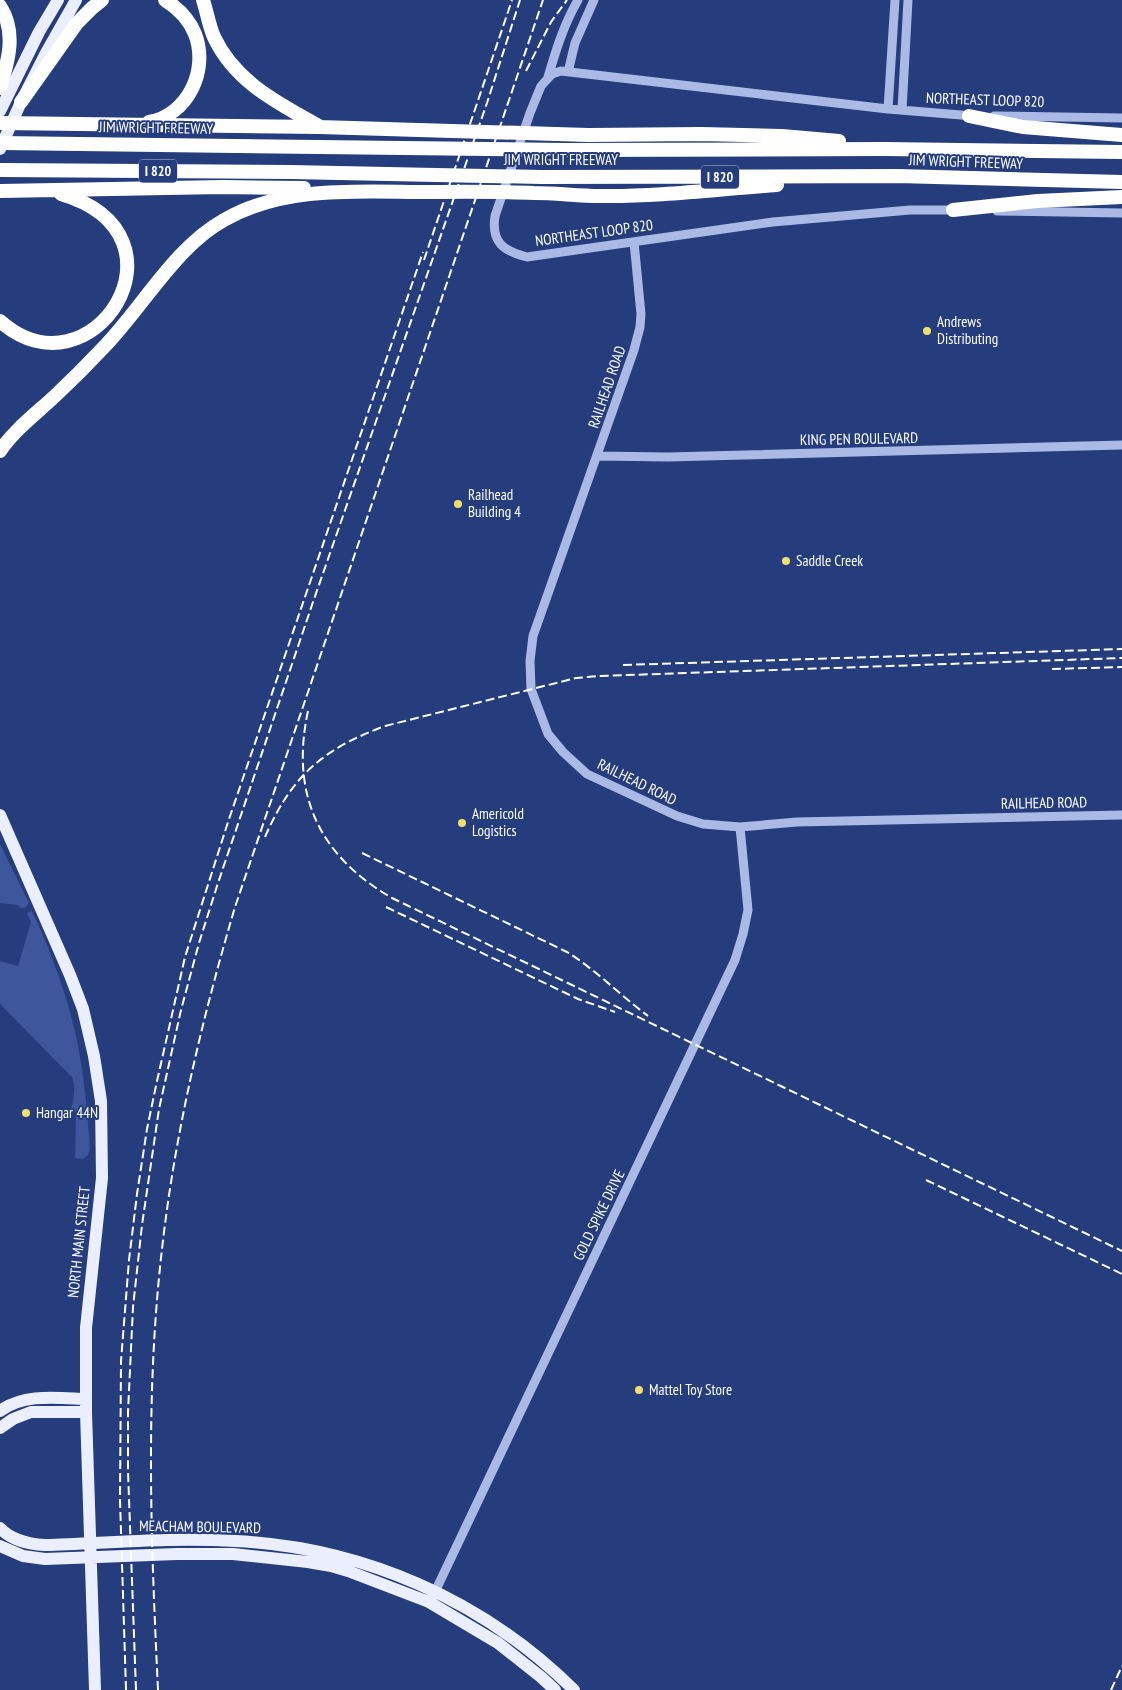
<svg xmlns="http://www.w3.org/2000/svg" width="1122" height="1690" viewBox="0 0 1122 1690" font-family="'PT Sans Narrow',sans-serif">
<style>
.green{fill:#3d569c}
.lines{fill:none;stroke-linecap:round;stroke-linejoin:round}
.minor{stroke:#aabae5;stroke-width:9}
.major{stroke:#eaeefd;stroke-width:12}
.highway{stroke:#fff;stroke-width:14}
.rail{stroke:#fff;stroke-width:2;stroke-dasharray:9 4;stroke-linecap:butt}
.poi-dot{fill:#efe06e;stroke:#253c7d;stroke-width:2}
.labels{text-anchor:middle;stroke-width:4;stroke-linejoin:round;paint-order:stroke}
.shield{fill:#253c7d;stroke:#bec4d8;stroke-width:1}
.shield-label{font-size:14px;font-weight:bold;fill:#fff}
.street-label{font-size:15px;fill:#fff;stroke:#253c7d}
.poi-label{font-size:15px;fill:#fff;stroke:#253c7d;text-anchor:start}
</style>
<rect width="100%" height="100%" fill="#253c7d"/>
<path class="green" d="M0,844L29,903L25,908H20L18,905L0,903Z
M32,911C48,945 62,982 72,1019C83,1062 87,1105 90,1149L88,1155L83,1159L75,1158L76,1112L71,1109C74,1098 76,1088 72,1077L0,1004V961L18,966L31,922L27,913Z"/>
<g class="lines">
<path class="minor" d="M568,72L575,43L594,0
M548,77C556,50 564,24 578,0
M888,109L895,0
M902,110L908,0
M994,116L1122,118
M957,210H910L773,222L527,257C503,251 491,242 495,216L530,113L541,86L552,74L561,71L888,109L973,116
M997,211L1122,213
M634,242L641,314L640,327L634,350L533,636L530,661L531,689L548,734L563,752L587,774L677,816L703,824L740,827L797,822L1122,815
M597,456L668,457L1122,445
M433,1596L735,960L743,934L748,910L740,827"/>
<path class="major" d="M0,111L39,32L58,0
M0,149L21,102L46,53L76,0
M0,815L70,975L83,1009L94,1056L101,1101L102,1178L86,1328V1412L95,1690
M0,1411C24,1393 58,1398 86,1399
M0,1428L13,1419L31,1412H86
M0,1528C12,1541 29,1544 45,1545C108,1543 172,1537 235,1541C363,1547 483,1600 574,1690
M0,1546L23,1556L45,1559L177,1554H233L308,1562L331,1566L348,1571L429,1602L498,1643L541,1677L555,1690"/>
<path class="highway" d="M203,0C207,12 209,26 214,37C235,82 278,103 319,126
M0,6C17,32 8,62 0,88
M21,102L77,23L92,8L102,0
M969,116L1023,127L1122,135
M149,122C188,115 209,70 195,34C189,19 178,8 165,0
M0,123L319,127L588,135L702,134L782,136L839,141
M0,143L565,150L884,149L1122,152
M0,170L290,172L541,177L898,176L1122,182
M0,191L223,187L304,188
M953,210L1038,201L1122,197
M0,321C91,402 200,235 61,194
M0,451C15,429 37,413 56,395C72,380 88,364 103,348C143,307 174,248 224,220C279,188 348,191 410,192C451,192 493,191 534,193C556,193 578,196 600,196C659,197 719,189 777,185"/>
<path class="rail" d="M526,71L551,22L567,0
M424,260L512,0
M623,665L1122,649
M1052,669L1122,667
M308,711C290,794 319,856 392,898L1122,1251
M265,837C292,775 323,749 385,726L576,678L600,676L1122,658
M362,853L567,952C596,970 620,995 648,1016
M386,907L578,999L615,1012
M926,1180L1122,1274
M126,1690L120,1500L121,1361L129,1260L137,1194L147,1129L157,1081L185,957L228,822L423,252
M136,1690L128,1471V1412L133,1307L142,1225L159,1109L181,1010L199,943L218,883L313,602L487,103L520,0
M158,1690C151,1543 145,1396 162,1249C175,1133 202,1019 235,907L543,0
M1111,1690L1122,1666"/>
</g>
<g class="poi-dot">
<circle cx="927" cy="331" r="5"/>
<circle cx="458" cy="504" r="5"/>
<circle cx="786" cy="561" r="5"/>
<circle cx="462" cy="823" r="5"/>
<circle cx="26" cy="1113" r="5"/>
<circle cx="639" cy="1390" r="5"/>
</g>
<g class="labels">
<g class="shield">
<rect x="139" y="159.5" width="38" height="23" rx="4"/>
<rect x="701" y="165.5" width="38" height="23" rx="4"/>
</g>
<g class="shield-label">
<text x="158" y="176">I 820</text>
<text x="720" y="182">I 820</text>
</g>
<g class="street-label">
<text transform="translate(985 100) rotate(2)" y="5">NORTHEAST LOOP 820</text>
<text transform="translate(156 128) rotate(1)" y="5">JIM WRIGHT FREEWAY</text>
<text x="561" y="165">JIM WRIGHT FREEWAY</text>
<text transform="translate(966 162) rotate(2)" y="5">JIM WRIGHT FREEWAY</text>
<text transform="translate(594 233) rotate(-8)" y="5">NORTHEAST LOOP 820</text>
<text transform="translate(607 387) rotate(-71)" y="5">RAILHEAD ROAD</text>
<text transform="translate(859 439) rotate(-1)" y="5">KING PEN BOULEVARD</text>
<text transform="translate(637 782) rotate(26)" y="5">RAILHEAD ROAD</text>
<text transform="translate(1044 803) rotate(-1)" y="5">RAILHEAD ROAD</text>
<text transform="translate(599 1215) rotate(-64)" y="5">GOLD SPIKE DRIVE</text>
<text transform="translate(79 1242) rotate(-84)" y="5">NORTH MAIN STREET</text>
<text transform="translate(200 1527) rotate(1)" y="5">MEACHAM BOULEVARD</text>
</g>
<g class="poi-label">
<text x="937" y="327">Andrews<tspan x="937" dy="17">Distributing</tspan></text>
<text x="468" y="500">Railhead<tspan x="468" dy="17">Building 4</tspan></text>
<text x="796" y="566">Saddle Creek</text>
<text x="472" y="819">Americold<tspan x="472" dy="17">Logistics</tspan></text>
<text x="36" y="1118">Hangar 44N</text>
<text x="649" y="1395">Mattel Toy Store</text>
</g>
</g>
</svg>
